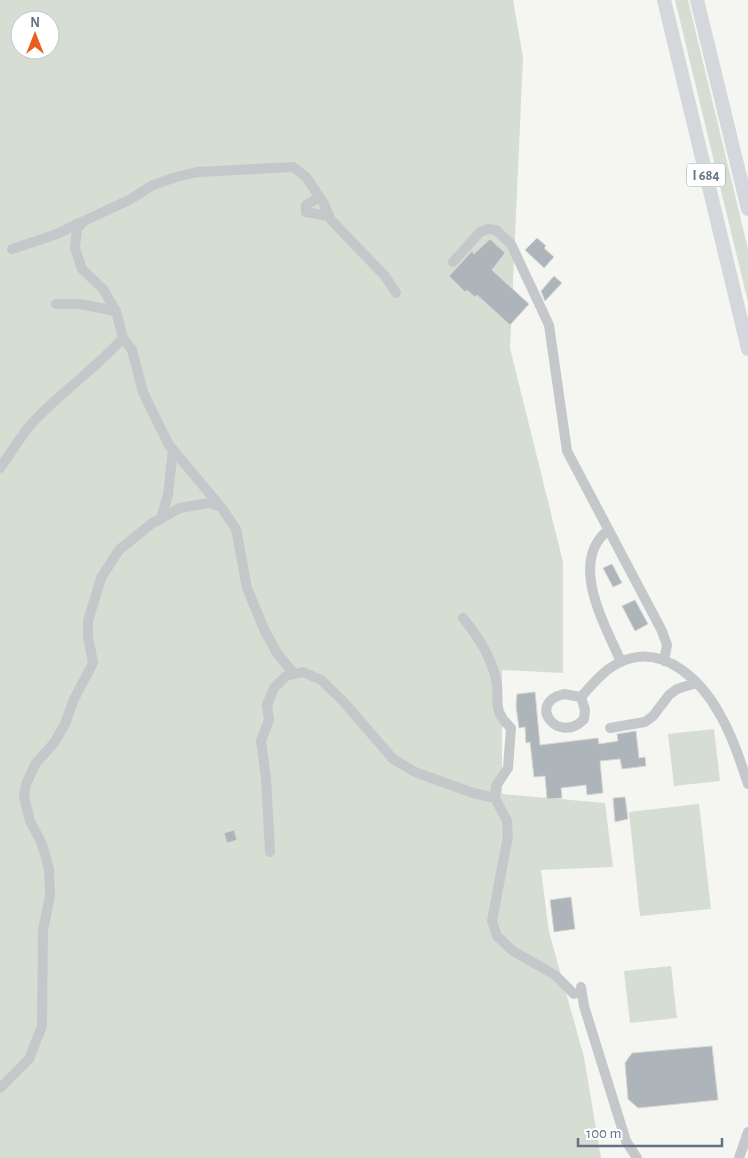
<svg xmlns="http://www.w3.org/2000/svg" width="748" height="1158" viewBox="0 0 748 1158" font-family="'Alegreya Sans',sans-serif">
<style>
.green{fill:#d6ddd2;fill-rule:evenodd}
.building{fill:#adb4ba;stroke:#d6d7d4}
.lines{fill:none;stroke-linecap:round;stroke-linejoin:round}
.minor{stroke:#c5c8cb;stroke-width:10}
.highway{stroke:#d4d8dc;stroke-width:14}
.labels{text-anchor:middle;stroke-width:5;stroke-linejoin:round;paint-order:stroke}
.shield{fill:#fff;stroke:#929da9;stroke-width:1}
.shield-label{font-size:14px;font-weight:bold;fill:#637384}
</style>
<rect width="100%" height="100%" fill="#f5f6f1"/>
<path class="green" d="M0,0H513L523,57L510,348L563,562V673L502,670V794L605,803L613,867L541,870L549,932L584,1057L601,1158H0ZM20,20H50V50H20Z
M675,0H688L748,249V302Z
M714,729L720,781L674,786L668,734Z
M699,804L711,909L640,916L629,812Z
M671,966L677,1018L630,1023L624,971Z"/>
<path class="building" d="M537,238L546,246L544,248L554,257L544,268L525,250Z
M490,239L505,253L492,270L529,304L510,325L477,295L475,297L467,290L465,292L449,276L472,251L474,254Z
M554,276L562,283L545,301L541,291Z
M612,564L622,583L613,587L603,568Z
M635,600L648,624L635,631L622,606Z
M535,692L540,745L598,738L599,744L618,741L617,734L636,731L639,758L645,757L646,766L622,769L620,759L600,761L603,793L587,795L586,785L561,788L562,798L547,799L545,776L534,777L530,742L526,743L525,727L519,728L516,706L517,694Z
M625,797L628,819L615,822L613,798Z
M234,830L237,840L227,843L224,833Z
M571,897L575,929L554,932L550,900Z
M712,1046L718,1100L638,1108L628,1099L625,1063L632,1053Z"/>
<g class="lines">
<path class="minor" d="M320,197L306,205V212L329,216
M12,249L57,234L81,222
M453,262L480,232L488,229L496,230L511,244L549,325L567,451L662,631L667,645L664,661
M56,304H79L116,311
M0,468C12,452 22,433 36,419C64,390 97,367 123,338
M221,507L169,445L156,419L143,392L132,350L123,338L116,311L103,289L82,269L75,248L77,229L84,221L129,200L153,185L173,178L197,172L293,167L306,177L323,202L331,220L385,276L396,293
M161,518L168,495L173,449
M608,530C568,563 605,624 621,662
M463,618C477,635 491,657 496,679C501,701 490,708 511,728L508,768L496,786L495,798L507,821L508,836L492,921L497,936L513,951L555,975L574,994
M564,694L581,697L585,710L584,719C559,746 525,703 564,694Z
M581,697C594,682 608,665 628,659C667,647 702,682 719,713C732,735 740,760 748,784
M610,728L645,722L653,716L669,695L677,689L696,683
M270,852L266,778L261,741L269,720L267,705L274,688L286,676L303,672L321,680L343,701L393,759L415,772L473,793L495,798
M581,987L584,1006L626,1141L637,1158
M0,1088L29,1059L42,1026L43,930L50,896L49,869L42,844L30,821L24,797L26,784L36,763L54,743L65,724L74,699L93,663L88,636V621L101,578L119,550L151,524L180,508L209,503L221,507L236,529L247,588L264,629L277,653L294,674
M739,1158L748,1132"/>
<path class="highway" d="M664,0L748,349
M697,0L748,209"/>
</g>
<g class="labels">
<rect class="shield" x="687" y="163.5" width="38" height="23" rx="4"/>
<g class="shield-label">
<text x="706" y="180">I 684</text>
</g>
</g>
<g transform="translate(35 35)"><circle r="24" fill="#ffffff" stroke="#c1c7ce"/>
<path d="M0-4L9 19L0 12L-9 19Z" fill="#e85e1f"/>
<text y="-8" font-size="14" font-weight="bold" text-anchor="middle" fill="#637384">N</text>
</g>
<path d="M578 1138v8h144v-8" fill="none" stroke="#637384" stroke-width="2.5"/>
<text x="586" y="1138" font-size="15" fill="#637384" stroke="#ffffff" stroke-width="4" paint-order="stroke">100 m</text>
</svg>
